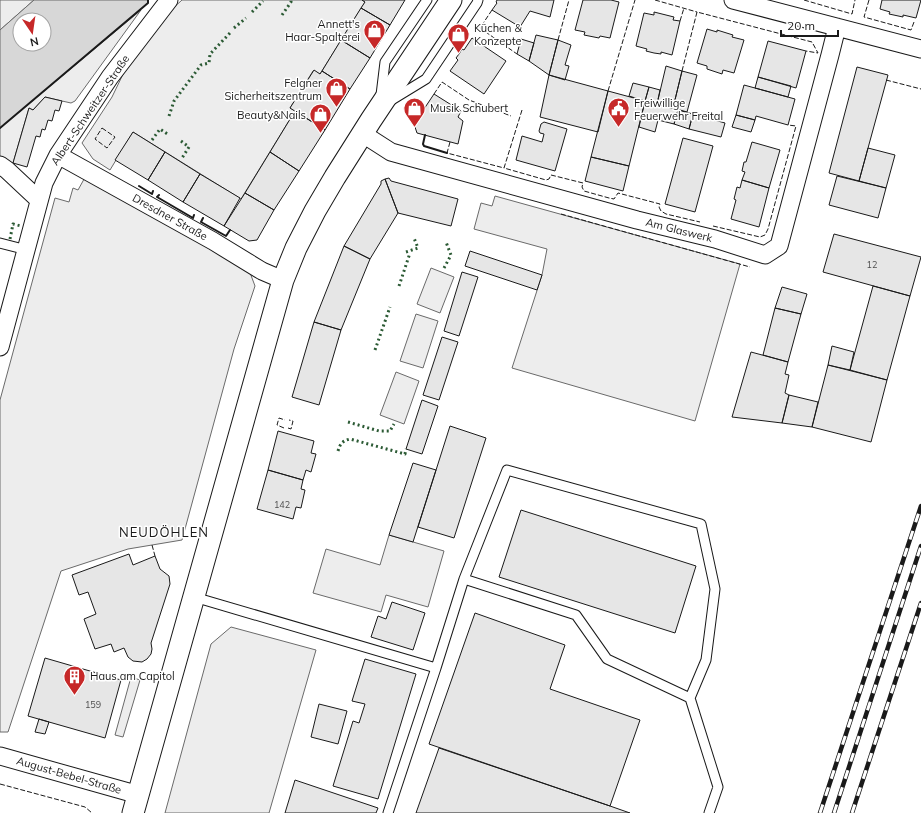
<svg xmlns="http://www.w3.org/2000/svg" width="921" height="813" viewBox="0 0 921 813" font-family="Mulish,sans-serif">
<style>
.built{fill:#ededed;stroke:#6a6a6a}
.water{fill:#d7d7d7;stroke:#6a6a6a;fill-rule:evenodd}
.building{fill:#e6e6e6;stroke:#1a1a1a}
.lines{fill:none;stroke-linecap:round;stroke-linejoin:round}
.service-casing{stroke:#1a1a1a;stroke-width:11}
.minor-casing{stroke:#1a1a1a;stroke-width:19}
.tertiary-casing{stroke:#1a1a1a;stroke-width:23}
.service{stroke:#fff;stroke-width:9}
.minor{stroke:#fff;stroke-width:17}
.tertiary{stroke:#fff;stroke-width:21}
.rail-casing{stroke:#1a1a1a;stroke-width:4.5}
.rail{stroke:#fff;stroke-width:3;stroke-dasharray:9;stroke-linecap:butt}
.hedge{stroke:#2b5a34;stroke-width:3;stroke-dasharray:2 3;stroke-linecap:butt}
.fence{stroke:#1a1a1a;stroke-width:1;stroke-dasharray:5 2;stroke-linecap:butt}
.wall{stroke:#1a1a1a;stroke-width:2}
.labels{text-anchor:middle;stroke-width:3;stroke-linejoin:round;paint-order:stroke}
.number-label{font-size:9px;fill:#4d4d4d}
.poi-label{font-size:11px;fill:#1a1a1a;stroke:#fff;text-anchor:start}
.street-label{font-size:11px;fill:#1a1a1a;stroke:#fff}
.quarter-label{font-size:13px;letter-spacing:1px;fill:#1a1a1a;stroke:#fff}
</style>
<rect width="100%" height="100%" fill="#fff"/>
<path class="built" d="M0,0H34L0,30Z
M182,0H362L365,2L320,74L313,71L290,108L295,111L241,199L133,132L110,170L93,159L82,143L112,97L126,68L171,10Z
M141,10L75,101L71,103L62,101L45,97L33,110L29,108L13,163L0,160V128Z
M88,172L249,270L255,286L234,349L182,540L128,549L61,571L8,732H0V400L55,198L69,202L73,188L78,190Z
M495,196L740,264L695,421L512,368L542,275L547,249L474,229L481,203L492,206Z
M431,268L454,277L440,313L417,304Z
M416,314L438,321L423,368L400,361Z
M396,372L419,381L404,424L380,415Z
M389,535L444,551L428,607L386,595L381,612L313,593L326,549L380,565Z
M231,627L316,650L269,813H165L211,644Z
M131,677L140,680L123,737L115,735Z"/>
<path class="water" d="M34,0H148V3L0,128V30ZM20,20H44V44H20Z"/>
<path class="building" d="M362,0H405L390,25L361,8L365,2Z
M497,0H554L550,17L530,11L520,27L492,10L497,3L496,2Z
M583,0H611L619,2L610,38L600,36L599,38L584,35L585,32L575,30Z
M882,0H921L916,18L903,15V17L889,14L890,12L880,9Z
M361,8L390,25L370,58L341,40Z
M654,12L674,17L673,20L680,21L672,55L661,52V54L654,53L646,51L647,49L636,46L644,13L654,15Z
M707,29L717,32V30L733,35L732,37L744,40L734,73L723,70L722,74L707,69V66L697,63Z
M536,35L558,40L549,75L529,61Z
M472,38L506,61L484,94L450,71L458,60L456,58L459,54L462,49L464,50Z
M521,39L534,43L529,61L517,54Z
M341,40L370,58L350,89L322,71Z
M558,40L571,45L565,65L569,66L565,80L549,75Z
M768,41L806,51L796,88L758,77Z
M666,66L682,71L673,108L657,104Z
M857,67L888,75L859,181L829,173Z
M314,70L320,74L322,71L350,89L325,130L290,108Z
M682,71L697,75L687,112L673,108Z
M549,75L608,91L598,132L540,117Z
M758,77L791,86L788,97L755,88Z
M633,83L649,87L645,101L629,96Z
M744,85L795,99L788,125L756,116L755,120L736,115Z
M649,87L660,90L657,104L645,101Z
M608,91L645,101L629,166L591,157Z
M434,94L461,111L458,117L463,121L458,144L417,133L414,124Z
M45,97L62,101L59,111L55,110L52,121L48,120L45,130L42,129L40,137L36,136L27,167L13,163L29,108L33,110Z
M645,101L678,110L674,124L658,120L655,132L639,127Z
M678,110L693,114L689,129L674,124Z
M295,111L325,130L299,171L270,152Z
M693,114L725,123L721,137L689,129Z
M736,115L755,120L751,132L732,127Z
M544,122L567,129L555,171L516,160L522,136L542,142L544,134L540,133L539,131L541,124Z
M133,132L165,152L148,180L115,160Z
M683,138L713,146L695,212L665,204Z
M752,142L780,150L769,188L742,180L745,172L742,171L744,162H746Z
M868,148L895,155L886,188L859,181Z
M165,152L200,174L183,202L148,180Z
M270,152L299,171L274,210L245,193Z
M591,157L629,166L623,191L585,181Z
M200,174L240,198L224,226L183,202Z
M837,176L886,188L878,218L829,205Z
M389,178L391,181L458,199L451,226L398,213L385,179Z
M385,179L398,213L370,259L344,246L381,184V181Z
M742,180L769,188L759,227L731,219L736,200L734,199L737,187L740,188Z
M245,193L274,210L257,240L249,241L224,226Z
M834,234L921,257L910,296L823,272Z
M344,246L370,259L341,330L314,322Z
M470,251L542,275L537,290L465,266Z
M462,272L478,277L459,336L444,331Z
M873,286L910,296L887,380L850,370Z
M782,287L807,294L801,314L775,308Z
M775,308L801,314L788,362L763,355Z
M314,322L341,330L319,405L292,397Z
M442,337L458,342L439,400L423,395Z
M832,346L854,352L850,370L828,365Z
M751,352L788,362L785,374L789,375L785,393L789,395L782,423L732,417Z
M828,365L887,380L871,442L812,427Z
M789,395L818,402L812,427L782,423Z
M422,400L438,406L422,454L406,449Z
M450,426L486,438L454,538L418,527Z
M278,431L314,441L311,453L316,454L311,472L306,470L303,480L268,470Z
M413,463L436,470L413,542L389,535Z
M268,470L303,480L301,489L305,490L301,508L296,507L293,519L257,509Z
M521,510L696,566L675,633L499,577Z
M129,554L133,565L155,556L160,569L169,576L170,584L151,643L152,649L151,654L147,659L142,662L133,661L128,657L124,648L114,652L111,644L95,649L84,619L96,614L88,592L79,595L72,575Z
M392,602L425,613L413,650L371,637L378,616L386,619Z
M475,613L565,645L550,689L640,720L610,806L429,744Z
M45,658L121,680L105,738L28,716Z
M365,659L416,674L378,799L333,786L353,721L359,723L365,704L352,701Z
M319,704L347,711L338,744L311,737Z
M39,719L49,722L45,734L35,732Z
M439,748L610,806L630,813H416Z
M295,780L378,808L376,813H285Z"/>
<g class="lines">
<defs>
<path id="service" d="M381,95L385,62L427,0
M390,101L426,79L477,3L478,0
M0,243L27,250
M464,579L576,615L607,659L690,698L718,787L709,813
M194,597L436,668L388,813
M436,668L464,579L507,470L701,524L715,589L706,660L690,698"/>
<path id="minor" d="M733,0L921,49
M363,134L391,152L637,220L715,239L765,255L779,246L830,55L837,27
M58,155L213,241L262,271L283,280
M0,165L7,170L39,200
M0,347L44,183L58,155L110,77L169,0
M0,756L139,795"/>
<path id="tertiary" d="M133,813L283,280L296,248L315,211L335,177L371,120L451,0"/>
</defs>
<use href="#service" class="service-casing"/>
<use href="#minor" class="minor-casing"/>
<use href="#tertiary" class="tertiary-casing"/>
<use href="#service" class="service"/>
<use href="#minor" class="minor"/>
<use href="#tertiary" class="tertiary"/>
<defs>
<path id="rail" d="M820,813L921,506
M834,813L921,546
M852,813L921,603"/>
</defs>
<use href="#rail" class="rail-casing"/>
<use href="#rail" class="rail"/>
<path class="hedge" d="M252,12L263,1
M282,15L291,2V0
M234,28L246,18
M169,116L174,101L201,65L209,63L210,54L230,33
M152,140L160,129L169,135
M181,141L189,147L182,158
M10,239L13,224L21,226
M406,252L418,248L414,238
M444,268L451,255L446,242
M399,286L410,253
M375,350L390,307
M348,422L379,431H390L394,424
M338,451C340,444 342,441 350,439L405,454L406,449"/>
<path class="fence" d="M655,0L697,12
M804,0L852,14L855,0
M869,0L864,17L911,30L914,22
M492,10L480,28L517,54
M680,21L684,8
M558,40L569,0
M682,71L697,12L812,42L818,53L806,51
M886,80L921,89
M608,91L635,0
M434,94L442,82L469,100L511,116
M522,110L504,168L546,180L549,179L551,175L583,183L582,187L584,191L609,198L614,199L618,193L660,204L659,207L661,211L666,214L700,222
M102,128L115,137L107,148L95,139Z
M450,142L447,153L504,168
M561,214L750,267
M713,226L760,237L765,235L768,229L796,126L788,125
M284,428L277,425L279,418L285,420
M288,428L291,429L293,421L289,420
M152,545L155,556
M0,784L85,807L92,813"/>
<path class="wall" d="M0,128L148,3V0
M425,135L423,144L424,146L447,153
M139,186L152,194L153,191
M159,195L157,197L193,218L194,215
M203,218L201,222L226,236L230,230"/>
</g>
<defs>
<symbol id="shop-pin" viewBox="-11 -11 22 30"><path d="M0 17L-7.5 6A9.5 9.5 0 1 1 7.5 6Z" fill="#c62828" stroke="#fff"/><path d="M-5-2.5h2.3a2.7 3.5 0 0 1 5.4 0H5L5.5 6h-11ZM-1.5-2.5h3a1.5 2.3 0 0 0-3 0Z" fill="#fff"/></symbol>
<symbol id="civic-pin" viewBox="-11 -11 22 30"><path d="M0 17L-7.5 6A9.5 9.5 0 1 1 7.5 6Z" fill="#c62828" stroke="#fff"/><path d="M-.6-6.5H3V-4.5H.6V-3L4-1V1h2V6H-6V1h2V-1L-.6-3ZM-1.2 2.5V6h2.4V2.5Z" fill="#fff"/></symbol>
<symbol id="building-pin" viewBox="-11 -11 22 30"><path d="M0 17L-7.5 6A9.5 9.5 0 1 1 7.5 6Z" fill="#c62828" stroke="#fff"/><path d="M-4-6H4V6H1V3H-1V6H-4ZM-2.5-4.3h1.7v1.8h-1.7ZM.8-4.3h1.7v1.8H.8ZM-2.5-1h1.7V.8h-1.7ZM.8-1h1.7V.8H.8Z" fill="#fff"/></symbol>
</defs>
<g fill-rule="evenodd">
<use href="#shop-pin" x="362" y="18" width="25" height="34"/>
<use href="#shop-pin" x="446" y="22" width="25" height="34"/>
<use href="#shop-pin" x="324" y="76" width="25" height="34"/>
<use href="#shop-pin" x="402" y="96" width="25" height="34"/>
<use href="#civic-pin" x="606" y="96" width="25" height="34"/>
<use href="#shop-pin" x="308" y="102" width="25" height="34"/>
<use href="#building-pin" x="62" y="664" width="25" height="34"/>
</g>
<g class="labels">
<g class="number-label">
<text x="872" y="268">12</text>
<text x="282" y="508">142</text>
<text x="93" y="708">159</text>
</g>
<g class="poi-label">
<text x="360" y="28" text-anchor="end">Annett's<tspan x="360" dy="13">Haar-Spalterei</tspan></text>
<text x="474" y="32">Küchen &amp;<tspan x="474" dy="13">Konzepte</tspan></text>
<text x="322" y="87" text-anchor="end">Felgner<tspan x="322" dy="13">Sicherheitszentrum</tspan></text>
<text x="634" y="107">Freiwillige<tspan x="634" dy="13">Feuerwehr Freital</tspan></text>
<text x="430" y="112">Musik Schubert</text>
<text x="306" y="119" text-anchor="end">Beauty&amp;Nails</text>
<text x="90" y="680">Haus am Capitol</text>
</g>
<g class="street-label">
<text transform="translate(90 110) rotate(-56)" y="4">Albert-Schweitzer-Straße</text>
<text transform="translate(170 217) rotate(29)" y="4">Dresdner Straße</text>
<text transform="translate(679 230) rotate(14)" y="4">Am Glaswerk</text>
<text transform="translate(69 775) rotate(16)" y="4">August-Bebel-Straße</text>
</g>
<g class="quarter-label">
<text x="164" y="537">NEUDÖHLEN</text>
</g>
</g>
<g transform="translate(32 32) rotate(167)"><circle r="19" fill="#ffffff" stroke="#a3a3a3"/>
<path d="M0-3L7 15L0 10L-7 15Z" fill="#c62828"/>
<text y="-6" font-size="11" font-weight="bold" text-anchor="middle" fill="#1a1a1a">N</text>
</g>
<path d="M781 30v6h57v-6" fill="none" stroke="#1a1a1a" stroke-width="2"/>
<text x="787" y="30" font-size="12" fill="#1a1a1a" stroke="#ffffff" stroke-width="3" paint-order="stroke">20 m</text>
</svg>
